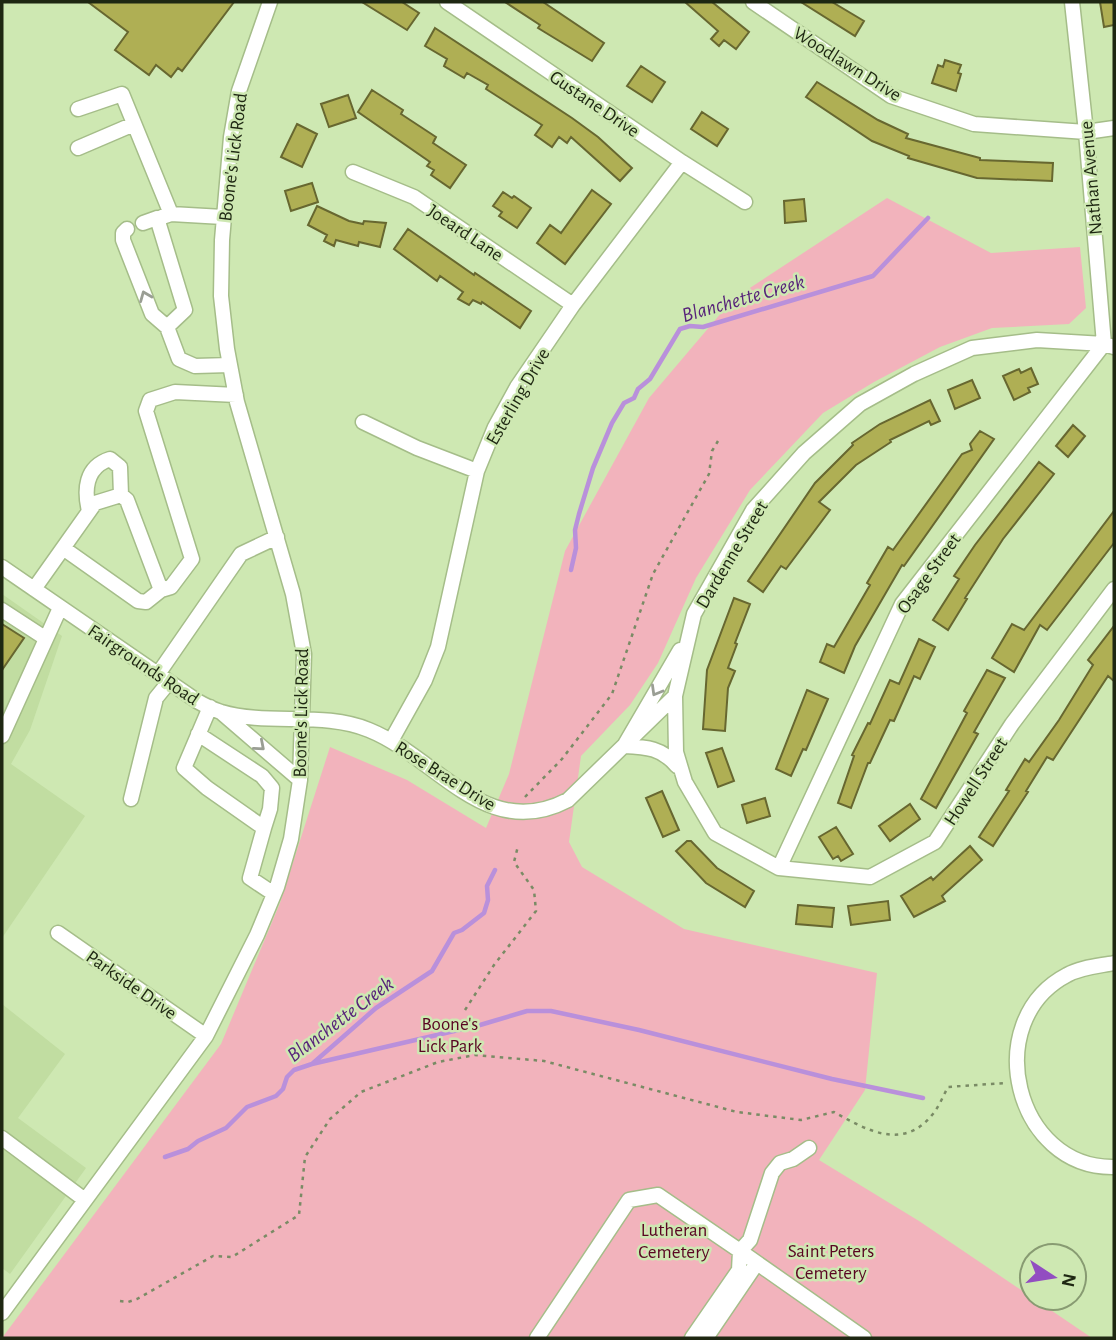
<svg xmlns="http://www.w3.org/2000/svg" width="1116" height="1340" viewBox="0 0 1116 1340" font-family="'Alegreya Sans',sans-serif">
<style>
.built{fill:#c1dda1}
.green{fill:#f2b3bc}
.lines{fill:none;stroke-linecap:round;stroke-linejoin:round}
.stream{stroke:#b990db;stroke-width:4.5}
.building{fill:#afaf54;stroke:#676730;stroke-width:2}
.minor-casing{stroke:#a5bd89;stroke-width:17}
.path{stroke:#7a8b65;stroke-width:2.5;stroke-dasharray:3.5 5;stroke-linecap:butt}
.minor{stroke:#fff;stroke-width:14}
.oneway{stroke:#9a9e94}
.labels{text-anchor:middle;stroke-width:5;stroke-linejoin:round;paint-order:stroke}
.street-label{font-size:19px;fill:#1e2712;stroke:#cee8b2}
.park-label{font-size:19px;fill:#590522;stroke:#cee8b2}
.water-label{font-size:21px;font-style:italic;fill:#57237a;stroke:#cee8b2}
</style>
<rect width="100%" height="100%" fill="#cee8b2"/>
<path class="built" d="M2,594L62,636L30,730L11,764L85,816L2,938Z
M2,1004L65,1054L18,1118L86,1168L10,1274L2,1268Z"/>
<path class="green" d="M887,198L991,253L1080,247L1086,308L1069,324L992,328L940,347L874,382L823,413L750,490L696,578L658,663L630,705L581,756L569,842L582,867L684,929L877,973L865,1090L819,1160L919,1221L1092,1338H2L221,1044L280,903L330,747L407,780L486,828L509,774L565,551L649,398L733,299Z"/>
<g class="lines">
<path class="stream" d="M571,570L576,548L575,530L579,514L593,468L612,423L624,403L634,398L638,389L650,379L680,329L690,326L703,327L873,276L928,218
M312,1064L480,1025L527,1011H551L639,1030L832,1079L923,1098
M165,1157L188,1149L198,1141L226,1128L247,1107L276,1096L283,1089L287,1077L294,1070L312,1064L376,1008L432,971L454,933L462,930L484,913L488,900L487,886L495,870"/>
</g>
<path class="building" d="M88,2H234L182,71L178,68L171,77L156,65L149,75L115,50L128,32Z
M362,2H402L419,13L407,30Z
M505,2H543L604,43L592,61L538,28L540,25Z
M685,2H712L749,32L736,49L724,40L719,46L711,39L718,31Z
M801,2H832L864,21L855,36Z
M1100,2H1114V25L1104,27Z
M435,28L572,118L598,137L632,168L620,181L571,137L567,143L559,137L552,147L535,135L542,125L486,89L488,85L467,73L464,78L444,66L447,59L425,46Z
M945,60L961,65L958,73L961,74L956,91L932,83L938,65L943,67Z
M641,66L665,82L652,102L627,86Z
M817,82L878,120L908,134L906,138L980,158V160L1053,163L1052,181L977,178L908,158L909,156L872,141L806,97Z
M372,90L403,110L401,114L436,137L433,143L466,165L450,188L431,175L434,170L427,166L430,162L358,112Z
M348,95L356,118L329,127L321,104Z
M702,112L728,129L717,146L691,129Z
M297,124L317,134L302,167L281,157Z
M312,183L318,202L291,211L285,191Z
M592,190L611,204L565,264L537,243L550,225L561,233Z
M503,192L512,198L514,196L531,208L517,228L499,216L502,212L493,206Z
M804,199L806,221L785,223L784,201Z
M317,206L349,221L363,224L364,221L386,223L380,247L359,242L358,246L336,240L334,246L324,241L327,235L308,225Z
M408,229L474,275L475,273L531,311L520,328L482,302L481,304L473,300L469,305L458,299L463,292L440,276L437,281L394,249Z
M1031,368L1038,384L1028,388L1030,392L1014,400L1003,376L1019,369L1021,373Z
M972,380L980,398L955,409L948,390Z
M930,400L940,421L931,425L929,421L890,440L891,442L856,465L819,502L830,510L786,569L781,566L763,592L748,581L815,483L853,445L852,443L880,424Z
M1073,425L1085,436L1068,457L1056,446Z
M980,431L994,439L904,566L902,565L855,646L844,673L820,662L827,644L834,647L870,585L867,583L888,547L893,550L962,454L972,450L970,444Z
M1039,462L1054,474L1003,539L965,598L967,599L948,630L933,620L959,579L954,576L975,545Z
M1114,511V543L1047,630L1040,625L1014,672L992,658L1012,624L1024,630Z
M734,598L750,604L735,643L737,644L728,668L735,671L728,688L725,731L703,729L707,670Z
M2,624L24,638L2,670Z
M1114,626V681L1108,676L1053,760L1047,757L1026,791L1028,792L993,846L979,837L1009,791L1006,790L1025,759L1029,762L1059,720L1093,665L1088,660Z
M919,639L935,647L920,679L914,676L894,721L890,720L870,763H868L851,808L838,803L854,756L852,755L868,723L870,724L890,680L899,684Z
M987,670L1005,678L974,732L978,734L936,808L921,799L967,713L964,711Z
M807,690L828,699L806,750L803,749L791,776L776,769Z
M722,748L734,781L718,787L706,753Z
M662,791L679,830L663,837L646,798Z
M765,798L770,816L747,823L742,805Z
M910,804L920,819L890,841L879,826Z
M836,827L853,854L841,861L838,856L833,859L819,837Z
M687,841H691L717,868L754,891L745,907L706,883L676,851Z
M970,846L982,860L942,896L945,901L914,917L901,896L931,877L933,880Z
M888,901L890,920L851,925L848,906Z
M798,905L834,908L832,927L796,924Z"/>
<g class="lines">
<defs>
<path id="minor" d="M447,2L682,162L745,202
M753,2L891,96L974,124L1086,132L1114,128
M1072,2L1086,132L1104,344
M78,109L122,94L171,214
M78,148L134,124
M353,172L414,197L573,305
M162,217L171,214L223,217
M127,229L123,233V240L152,314L167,327L185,310L157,218L143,223
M167,327L179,359L195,366L230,365
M1114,347L1104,344L1037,340L972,348L914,374L860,404L804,453L753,510L694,614L675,696L676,752L685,782L715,833L779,868L870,877L935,842L1012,724L1114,589
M363,422L417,448L477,471
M89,511C84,490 85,467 110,459L120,467L121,495L127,500L161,590L171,587L192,559L146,411L150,400L175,392L236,395
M63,548L138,601L146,602L161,590
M2,567L197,701C204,705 212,709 221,712C269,726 323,711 369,730C438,758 486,843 568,800L675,696
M34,589L95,503L121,495
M2,610L45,638
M158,674L241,554L277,537
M210,707L184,768L207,788L264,828L250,878L274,894
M222,713L300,780
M198,734L262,776L272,788L270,809L264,828
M2,736L60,608
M391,741L425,680L438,647L477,471L495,427L517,387L573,305L682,162
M677,766C662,748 647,747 624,746L680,650
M131,799L156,698L169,682
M779,868L902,604L1104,344
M58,933L206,1036
M1114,963C1099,966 1081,967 1067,975C979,1021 1015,1169 1114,1167
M2,1138L85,1200
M809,1148L793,1159L780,1163L772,1173L750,1240L740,1251L864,1338
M2,1313L206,1036L257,935L277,887L291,839L300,780L304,654L293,594L237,402L227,349L221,296L222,240L231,137L239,91L270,2
M537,1338L629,1200L658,1195L740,1251L739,1270L692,1338
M706,1338L757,1263"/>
</defs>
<use href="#minor" class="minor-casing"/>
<path class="path" d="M525,797L562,759L612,694L653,574L709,474L712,451L718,441
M465,1010L494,965L536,911L534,890L514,862L518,846
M120,1301L128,1302L137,1299L213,1256L232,1257L299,1215L305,1157L330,1119L361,1092L438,1062L475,1055L544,1061L737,1112L801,1120L834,1112C866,1130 903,1151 932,1115C939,1107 943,1096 948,1087L1005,1083"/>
<use href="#minor" class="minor"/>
</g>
<defs><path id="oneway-chevron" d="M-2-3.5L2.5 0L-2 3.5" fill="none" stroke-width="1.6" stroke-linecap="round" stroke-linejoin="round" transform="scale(1.75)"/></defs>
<g class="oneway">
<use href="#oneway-chevron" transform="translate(145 296) rotate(-112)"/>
<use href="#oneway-chevron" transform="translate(656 691) rotate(120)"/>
<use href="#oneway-chevron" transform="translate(260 746) rotate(41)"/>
</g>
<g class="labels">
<g class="street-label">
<text transform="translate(848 63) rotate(32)" y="7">Woodlawn Drive</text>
<text transform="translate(595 103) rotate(34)" y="7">Gustane Drive</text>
<text transform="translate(232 157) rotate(-83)" y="7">Boone's Lick Road</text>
<text transform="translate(1090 178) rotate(-95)" y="7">Nathan Avenue</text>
<text transform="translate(466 232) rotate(34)" y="7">Joeard Lane</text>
<text transform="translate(517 396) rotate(-60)" y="7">Esterling Drive</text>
<text transform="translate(731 554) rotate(-59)" y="7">Dardenne Street</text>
<text transform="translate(928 573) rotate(-54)" y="7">Osage Street</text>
<text transform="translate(144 664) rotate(34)" y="7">Fairgrounds Road</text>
<text transform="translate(300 713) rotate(-89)" y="7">Boone's Lick Road</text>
<text transform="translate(446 775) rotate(32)" y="7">Rose Brae Drive</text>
<text transform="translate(975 781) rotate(-57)" y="7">Howell Street</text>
<text transform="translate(132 984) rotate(35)" y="7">Parkside Drive</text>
</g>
<g class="park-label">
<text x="450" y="1030">Boone's<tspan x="450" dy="22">Lick Park</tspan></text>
<text x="674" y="1236">Lutheran<tspan x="674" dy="22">Cemetery</tspan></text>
<text x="831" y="1257">Saint Peters<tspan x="831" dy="22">Cemetery</tspan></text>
</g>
<g class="water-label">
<text transform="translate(743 298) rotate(-16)" y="7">Blanchette Creek</text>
<text transform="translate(340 1019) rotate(-37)" y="7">Blanchette Creek</text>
</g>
</g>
<rect width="1116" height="1340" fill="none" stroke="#1e2712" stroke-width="7"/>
<g transform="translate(1053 1277) rotate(102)"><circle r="33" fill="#cee8b2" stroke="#889b72" stroke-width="2"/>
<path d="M0-5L12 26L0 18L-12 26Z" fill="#924dc1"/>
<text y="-10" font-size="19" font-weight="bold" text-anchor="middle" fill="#1e2712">N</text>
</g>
</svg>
